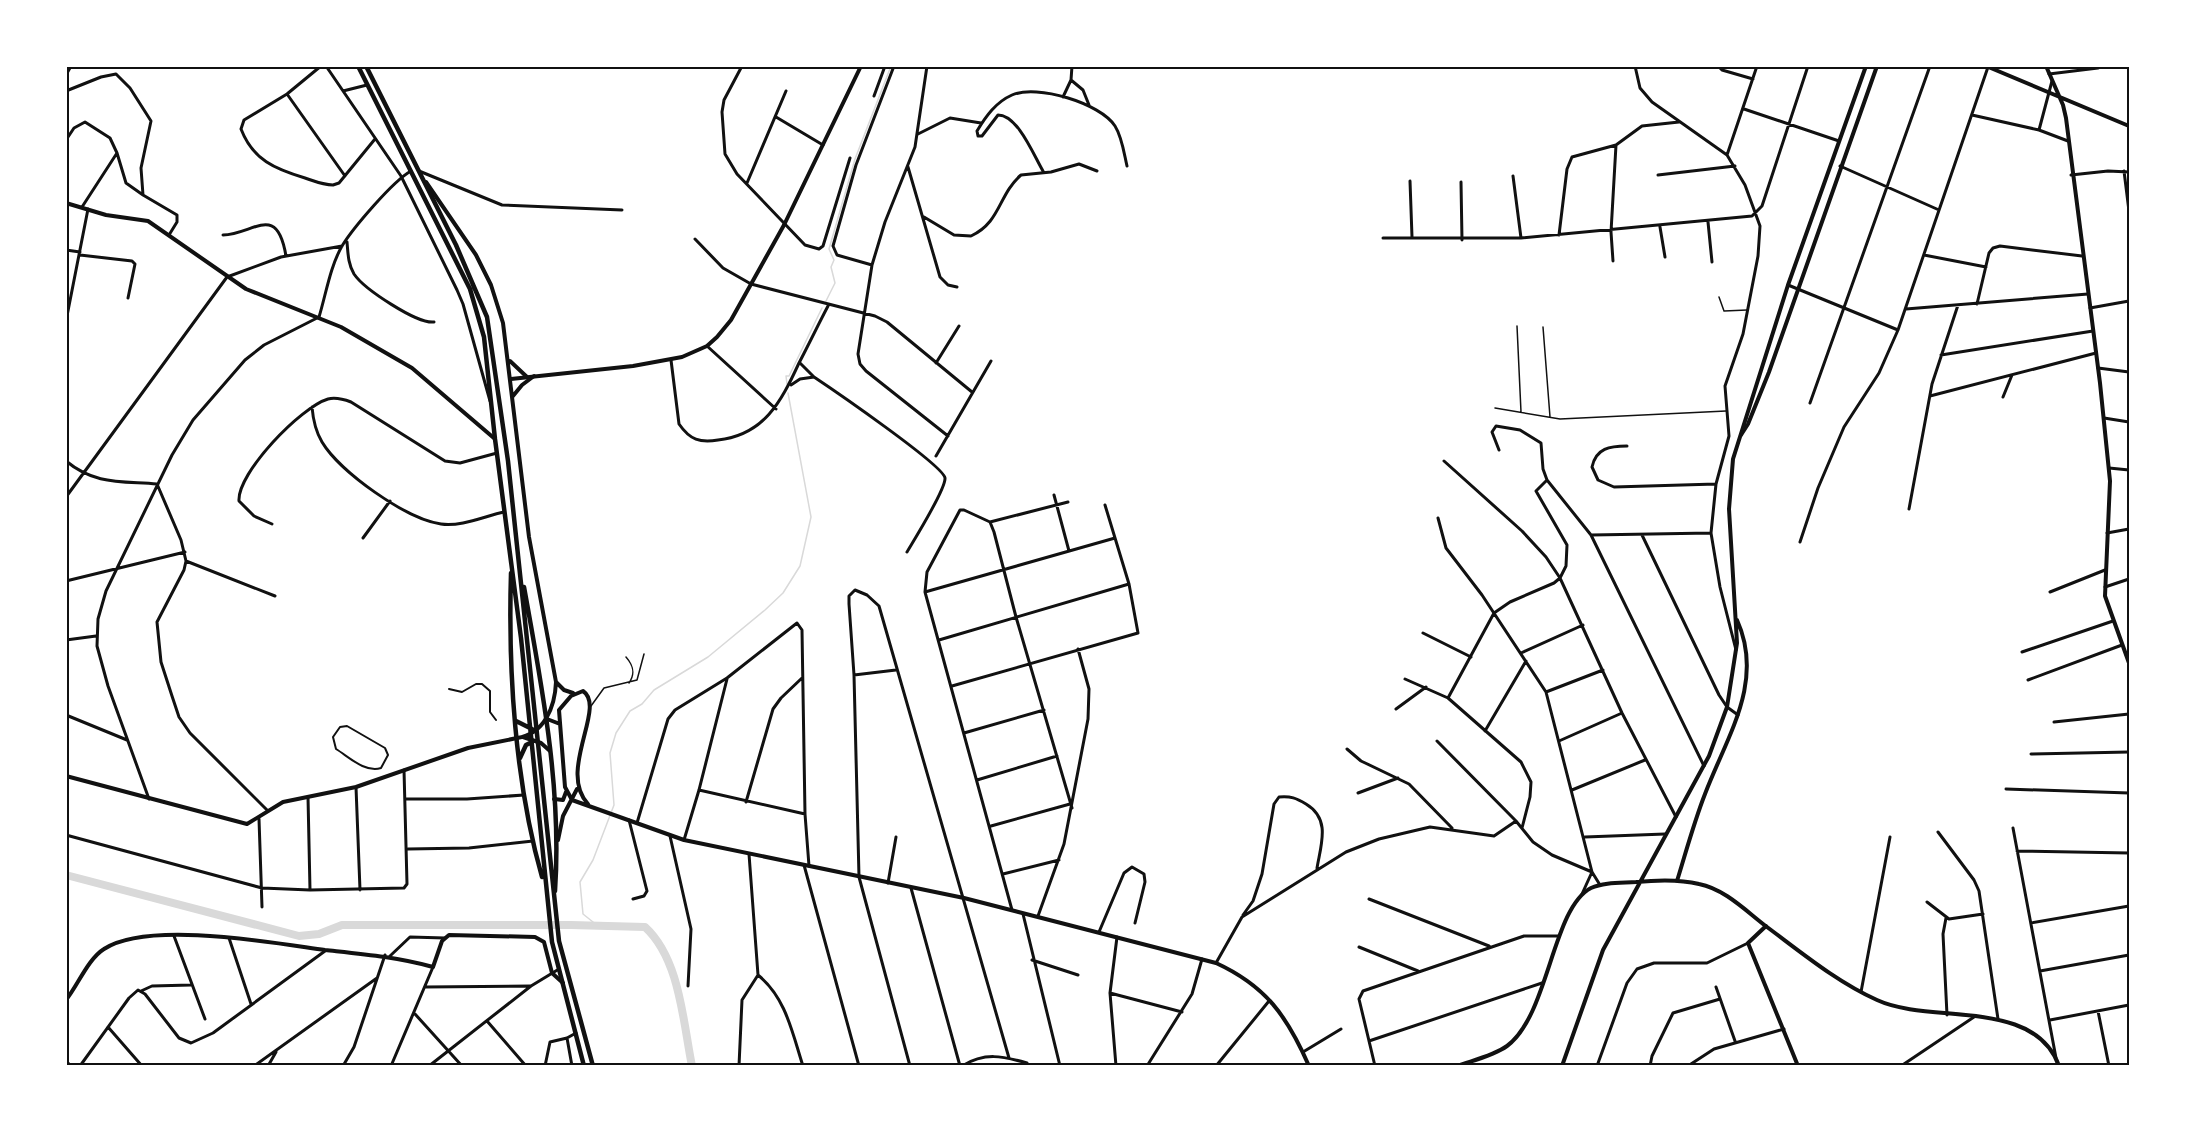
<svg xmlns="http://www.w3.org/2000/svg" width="2195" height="1132" viewBox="0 0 2195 1132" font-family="Quicksand,sans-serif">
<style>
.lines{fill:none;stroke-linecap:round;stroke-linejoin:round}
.stream{stroke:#d9d9d9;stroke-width:1.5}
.river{stroke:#d9d9d9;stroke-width:8}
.service{stroke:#111;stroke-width:1.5}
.pedestrian{stroke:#111;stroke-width:2}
.minor{stroke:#111;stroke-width:3}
.tertiary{stroke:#111;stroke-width:4}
.secondary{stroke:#111;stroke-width:4}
.trunk{stroke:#111;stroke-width:4.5}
.neatline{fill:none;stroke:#111;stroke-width:2}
</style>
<rect width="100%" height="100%" fill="#fff"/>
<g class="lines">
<path class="stream" d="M826,301L835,283L831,267L834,260L829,249L855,159L891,66
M787,384L786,376H789L822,308
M598,926L583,914L580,882L593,860L614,805L610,753L616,733L630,711L642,704L654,690L708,657L765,610L783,593L800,566L811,517L788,393"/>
<path class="river" d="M66,875L299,936L319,934L342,925H571L645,927C680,959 683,1022 692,1066"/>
<path class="service" d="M1719,297L1724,311L1747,310
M1517,326L1521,412
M1543,327L1550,417
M1495,408L1560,419L1726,411
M626,657C633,665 636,673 629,683
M591,706L604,688L637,680L644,654"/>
<path class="pedestrian" d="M449,689L462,692L476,684H482L490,691V712L496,720
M347,726L385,748L388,755L381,768C365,773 349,757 336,749L333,737L340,727Z"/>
<path class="minor" d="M321,66L287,94L244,120L241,129C253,160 275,169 305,178C314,181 323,185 333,185L339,183L375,139
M326,66L401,176L457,290L463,304L490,401
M742,66L724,100L722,112L725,154L737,174L805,245L819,249L823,246L850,158
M927,66L915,147L885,222L872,265L858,354L860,364L866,371L948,436
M1072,66L1071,80L1083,90L1089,105
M1635,66L1640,88L1652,102L1727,155L1745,185L1760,226L1758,256L1743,334L1725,386L1729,436L1716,484L1711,533L1720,587L1736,650
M1718,66L1722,70L1753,79
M2049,74L2098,68
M66,75L71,66
M66,91L101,77L116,74L130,88L151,121L141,168L143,195L177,215V222L169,235
M343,91L367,85
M287,94L345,176
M874,96L885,66
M1063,97L1071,80
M1744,109L1839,141
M1972,115L2039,130L2068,141
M776,117L823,145
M2039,130L2052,81
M918,134L950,118L981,123
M978,136L977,131C986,116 996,102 1012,95C1037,84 1100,103 1115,126C1122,137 1124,153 1127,166
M978,136H982L998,115C1018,115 1034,156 1043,171
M66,140L74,128L85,122L110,138L117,153L82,207
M117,153L126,183L143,195
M1727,155L1757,66
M1840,166L1939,210
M908,167L940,277L948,285L957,287
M419,171L502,205L622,210
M2124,171L2129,211
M1658,175L1735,166
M2071,175L2108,171L2129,172
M1513,176L1521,238
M1410,181L1412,237
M1461,182L1462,240
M747,183L786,91
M924,217L954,235L971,236C1001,222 998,195 1021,175L1051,172L1079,164L1097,171
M1708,222L1712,262
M1660,227L1665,257
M223,235C254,234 277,202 286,256
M1559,235L1567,169L1572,157L1616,145
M1383,238H1521L1752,216L1762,206L1808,66
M695,239L723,268L751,284L875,316L887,322L972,392
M347,242C348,253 348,264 354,274C364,289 417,324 434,322
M66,250L80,252
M80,255L132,261L135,264L128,298
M1924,255L1986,267
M1613,261L1611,232L1616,145L1642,126L1679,122
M872,265L837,255L833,246L856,165L894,66
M1788,285L1898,330
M1977,304L1989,253L1993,248L2000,246L2082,256
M2090,308L2129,301
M1906,309L2088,294
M66,321L88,209
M707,346L776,409
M1941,355L2093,331
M671,360L679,424C690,440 700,443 718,440C764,435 781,402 799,363C809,344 818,325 828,306
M800,363L814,377C832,389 943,465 945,478C946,489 914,540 907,552
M936,363L959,326
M2098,368L2129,372
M791,385L800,379L814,377
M1930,396L2096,353
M2003,397L2012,375
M1810,403L1930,66
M312,407C313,419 316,432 322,442C340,472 406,519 441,524C461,527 485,516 504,512
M2104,418L2129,422
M1627,446C1610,446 1596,448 1592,467L1598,480L1614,487L1716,484
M1499,450L1492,432L1496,426L1520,430L1541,443L1543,469L1547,480L1591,535L1704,766
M936,456L991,361
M66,461C95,485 121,481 157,484
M1444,461L1522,531L1546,557L1560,578L1622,713L1676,817
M2109,468L2129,470
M157,484L181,540L186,561L275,596
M1054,495L1069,551
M66,497L227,277L281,257L342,246
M1909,509L1932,384L1958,305
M1438,518L1446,548L1482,595L1546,692L1592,872L1600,885
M990,522L1068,502
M272,524L254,516L239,501C237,473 301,407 328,399C336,397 343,399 351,402L445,461L460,463L497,453
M2107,533L2129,529
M1591,535L1711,533
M1642,535L1719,695L1727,707L1738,715
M363,538L390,501
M1800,542L1818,488L1844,427L1879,373L1898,330L1988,67
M186,561L184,570L157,622L161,662L172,696L179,717L190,733L268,811
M66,581L185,552
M2105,587L2129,579
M925,592L1115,538
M2050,592L2105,570
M1423,633L1471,657
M66,640L96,636
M939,640L1129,584
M2022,652L2113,621
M1521,653L1583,625
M854,675L896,670
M1405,679L1448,698L1521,762L1531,782L1530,797L1522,828
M2028,680L2122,645
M952,686L1138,633L1129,584L1105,505
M1546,692L1603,670
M1448,698L1494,613L1510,602L1554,583L1560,578L1566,566L1567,545L1536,491L1547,480
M1396,709L1426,687
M66,715L127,740
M2054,722L2129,714
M1485,731L1526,661
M964,733L1044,710
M1437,741L1516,821L1533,842L1552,855L1592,872L1582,894
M1559,741L1622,713
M1347,749L1361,761L1409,784L1452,828
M2031,754L2129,752
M977,780L1057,756
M356,787L360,890
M2006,789L2129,793
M699,790L805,814
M1572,790L1645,760
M1358,793L1398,778
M308,797L310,890
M149,799L108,686L97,646L98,619L106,591L172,455L193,420L245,360L264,345L319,317C326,294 330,267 342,246C353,228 393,181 411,171
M406,799H467L524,795
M746,802L773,709L781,698L802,678
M259,819L262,907
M629,820L647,891L644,896L633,899
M637,823L668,719L675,710L727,678L797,623L802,630L805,814L809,866
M991,826L1070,804
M2013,828L2056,1058
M1938,832L1974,880L1979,891L1998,1019
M66,835L262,888L310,890L404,888L407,884L404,770
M670,836L691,929L688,986
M1585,837L1665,834
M684,840L699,790L727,679
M408,849L469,848L533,841
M2017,851L2129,853
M749,854L758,975
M804,865L859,1066
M1003,874L1059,860
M888,883L896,837
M911,888L960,1066
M1369,899L1489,946
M1927,902L1949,919L1983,914
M1012,910L925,592L927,572L960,510H964L990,522L994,532L1016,617L1072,808
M1023,914L1060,1066
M1243,915L1253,901L1262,874L1274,804L1279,797C1291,796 1296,798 1306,804C1331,819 1321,844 1317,868
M1038,916L1064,844L1088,719L1089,689L1078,649
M1946,918L1943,934L1947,1015
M2031,923L2129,906
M1099,932L1124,873L1132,867L1144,874L1145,882L1135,923
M174,936L205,1019
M229,938L251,1004
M1359,947L1418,971
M390,956L410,937L445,938
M1032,960L1078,975
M1216,963L1242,917L1346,852L1379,839L1430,827L1494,836L1516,821
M2040,971L2129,955
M758,975C786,998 792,1032 803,1066
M425,987L530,986
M1716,987L1735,1041
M141,991L152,986L191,985
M1861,992L1890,837
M1110,993L1182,1012
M2098,1011L2109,1066
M415,1014L462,1066
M2050,1020L2129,1005
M487,1021L526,1066
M108,1027L142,1066
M567,1038L572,1066
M1369,1041L1542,983
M1303,1052L1341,1029
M66,1061L71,1066
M1691,1064L1714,1049L1784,1029
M80,1066L129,998L138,990L145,994L179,1038L191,1043L213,1033L325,951
M254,1066L377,978
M268,1066L276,1052
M343,1066L354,1047L385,955
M391,1066L433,967
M429,1066L531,986L559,969
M545,1066L550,1042L567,1038L576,1033
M739,1066L742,1000L758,975
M910,1066L859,877L854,675L849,604V596L855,590L867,595L879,606L1009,1058
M962,1066C985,1052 1002,1056 1027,1063
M1116,1066L1110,993L1117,937
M1147,1066L1192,994L1202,959
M1216,1066L1269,1001
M1375,1066L1359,999L1363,991L1524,936H1559
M1597,1066L1627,983L1637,969L1654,963H1707L1748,943
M1650,1066L1652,1056L1673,1013L1720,999
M1901,1066L1974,1017"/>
<path class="tertiary" d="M1986,66L2129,126
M2046,66L2063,105L2066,118L2100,383L2110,481L2105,596L2129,663
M66,203L106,215L148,221L246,289L341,327L412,368L495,439
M511,379L633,366L682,357L707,346L717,337L731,320L784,225L861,66
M1741,435L1748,424L1769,372L1877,66
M66,776L247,824L283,802L356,787L468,748L517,738
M1766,926L1748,943L1798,1066
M66,1000C78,985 88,959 104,949C148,920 274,943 325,950C362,954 397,957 433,967L442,941L449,935L535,937L544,942L552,973L563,983"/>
<path class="secondary" d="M426,182L476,255L491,285L503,323L529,537L556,682C555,706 545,734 517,738
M510,361L527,377
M513,396L522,385L534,376
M556,682L564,690L573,693
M547,719L560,724
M523,737L541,743L550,751
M554,799L563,800L566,792
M588,804C557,771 607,707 583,691L571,696L559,710L565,787L572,800L684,840L964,898L1216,963C1266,986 1287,1016 1309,1066
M558,840L563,816L577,789
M1677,881C1686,852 1694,822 1705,794C1727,736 1765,682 1737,620
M1457,1066C1474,1060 1493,1056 1507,1046C1549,1015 1552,908 1591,888C1604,882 1621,883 1636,882C1656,880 1679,879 1699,884C1725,889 1747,912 1767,927C1802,953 1837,982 1877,1000C1931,1025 2034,997 2059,1066
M1562,1066L1603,950L1709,756L1727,707L1737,643L1729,509L1733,459L1788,285L1866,66"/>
<path class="trunk" d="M358,66L470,289L484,337L495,439L521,638L552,942L584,1066
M366,66L456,245L487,317L508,461L559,941L593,1066
M511,573C508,671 515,782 542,877
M524,587C542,687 562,789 555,891
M516,721L532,729
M520,758L526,745L532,742"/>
</g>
<rect width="2195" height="1132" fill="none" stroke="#ffffff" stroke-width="135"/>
<rect x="68" y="68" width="2060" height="996" class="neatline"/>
</svg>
